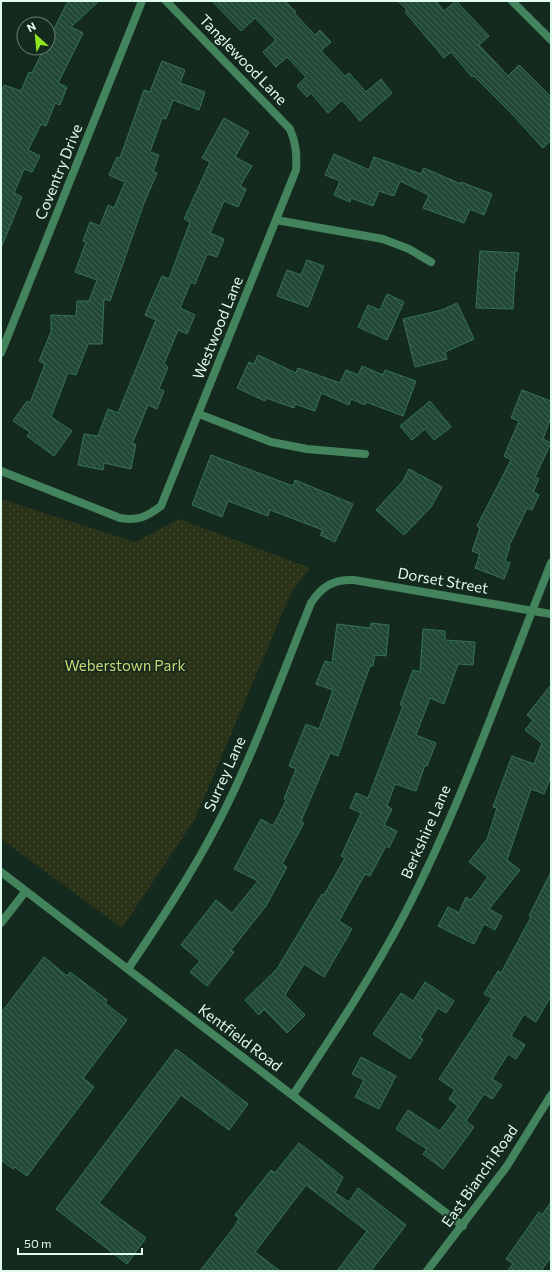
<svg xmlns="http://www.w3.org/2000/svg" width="552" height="1272" viewBox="0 0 552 1272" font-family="Commissioner,sans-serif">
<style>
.park{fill:url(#park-dots)}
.building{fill:url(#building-back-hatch);stroke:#367257}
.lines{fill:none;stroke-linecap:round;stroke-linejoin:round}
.minor{stroke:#44845d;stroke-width:8}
.tertiary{stroke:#44845d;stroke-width:8}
.labels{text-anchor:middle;stroke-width:3.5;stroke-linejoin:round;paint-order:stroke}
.street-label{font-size:15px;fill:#e0fced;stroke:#142a1f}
.park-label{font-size:15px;fill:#ccd672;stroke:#142a1f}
</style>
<defs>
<pattern id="park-dots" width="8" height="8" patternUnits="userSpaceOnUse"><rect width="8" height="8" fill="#2a3318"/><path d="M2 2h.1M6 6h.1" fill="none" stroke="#3e472f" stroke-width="1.8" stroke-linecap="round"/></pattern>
<pattern id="building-back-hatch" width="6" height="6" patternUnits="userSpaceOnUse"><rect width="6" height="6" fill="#224937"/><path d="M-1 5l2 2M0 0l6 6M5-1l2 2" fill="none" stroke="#426454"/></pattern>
</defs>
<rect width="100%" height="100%" fill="#142a1f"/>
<path class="park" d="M1,499L135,542L179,519L310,568L291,593L195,819L122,928L1,839Z"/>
<path class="building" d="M68,1H99L71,27L83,33L58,83L67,87L60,105L55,103L46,126L41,124L28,150L40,156L32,172L24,169L14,193L22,197L1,248V92L4,85L21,91L29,72L32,73L44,48H48V41Z
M212,1H285L296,12L294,13L315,35L320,30L331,42L321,51L345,76L349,73L366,92L381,79L392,93L360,121L342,100L328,113L311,93L307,97L297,86L306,77L287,57L276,67L263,52L276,40L255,18L241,31Z
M398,1H436L444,11L456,1L489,36L479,45L508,76L519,65L551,97V140L543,148L510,112L474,76L472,77L451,52L444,58L405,12L407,10Z
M162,61L185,70L180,83L205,92L199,110L173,100L166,119L162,118L150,152L159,155L153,172L157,173L144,203L110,301L104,299L102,344H88L76,375L68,373L51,417L72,431L54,456L27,436L30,432L13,421L27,401L30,403L45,364L39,361L51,332V315L76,316L77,301H89L97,280L75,272L86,242L83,241L90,222L100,226L108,205L114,208L125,182L109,175L117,157L120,158L144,90L150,92Z
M224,118L249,132L235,157L252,166L240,186L246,189L238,207L224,201L210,233L224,239L217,257L207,254L195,284L191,282L180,308L195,315L187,334L178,330L164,364L168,367L159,389L164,391L157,409L148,405L132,444H136L131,469L104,463L103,470L78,465L84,434L98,436L108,409L118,413L156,320L145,315L162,276L169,279L190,222L184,219L210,162L202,158Z
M334,154L369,170L374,157L421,174L424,168L461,184V182L492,194L484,215L470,209L464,223L423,208L429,195L400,181L394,196L379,191L373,206L351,198L350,202L334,195L340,181L325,175Z
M480,251L519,253L517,271H515L513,309L476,308Z
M307,260L324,266L308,307L277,296L287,270L301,275Z
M387,294L404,302L387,340L358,327L368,305L380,310Z
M457,303L474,339L445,352L447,359L415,367L403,319L442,310Z
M258,355L296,373L298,368L340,383L346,370L358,375L362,366L383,375L385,370L416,381L403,416L366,402L365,405L351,399L349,405L321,393L315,411L295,404L294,408L266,398L265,401L237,388L249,362L254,364Z
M522,390L551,401V417L543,439L551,443L535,477L539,479L533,492L539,495L532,510L527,508L509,546H510L505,561L510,563L504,579L475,568L480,554L472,551L480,528L477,526L511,460L504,456L519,421L511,418Z
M430,401L451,427L434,440L425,429L412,440L400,426Z
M211,455L293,486L295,480L353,504L335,542L320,535L323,530L270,510L268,516L228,501L222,517L192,505Z
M409,469L442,487L431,507L404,535L376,510L403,481Z
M371,623L389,625L386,656L375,655L373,666H370L338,756L330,753L301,821L304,823L282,864L287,867L266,906L231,950L234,952L207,986L190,972L200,961L181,945L216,900L232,913L258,881L234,869L261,819L273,826L286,801L284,799L296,769L289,766L306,724L319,729L333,690L316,684L325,661L332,663L337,624L370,628Z
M423,629L445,631V640L475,642L473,665L458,664L444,704L430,698L416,735L436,743L427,766L425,765L416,791L395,784L387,806L392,809L384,825L397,831L389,848L386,846L370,876L365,874L339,921L352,929L324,977L304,964L285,995L305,1015L287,1033L264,1009L259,1015L245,1000L277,969L322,894L324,895L345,858L341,856L361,813L350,808L356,793L368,798L403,706L400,705L413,670L420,672Z
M551,685V776L544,794L531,789L507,860L520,870L489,909L502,916L495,930L484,924L474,944L438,926L448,907L459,913L466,897L471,900L488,877L469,862L487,839L497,808L493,807L512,756L534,764L542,743L525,730L533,720L527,715Z
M551,872V996L536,1022L524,1014L511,1036L525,1045L516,1059L508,1054L492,1079L502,1085L492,1099L484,1094L466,1121L474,1127L443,1169L423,1154L427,1149L396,1129L408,1110L440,1131L458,1106L449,1099L455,1090L439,1079L492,998L484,994L498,971L501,973L531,917L529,916Z
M44,957L67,976L70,972L107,1000L105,1003L127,1020L83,1078L94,1087L27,1176L15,1167L13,1169L1,1160V1013Z
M425,982L454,1001L446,1013L438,1008L420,1037L423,1040L410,1059L373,1034L401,993L413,1001Z
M176,1049L248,1104L229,1130L181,1095L99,1203L146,1238L127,1264L56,1209Z
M361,1057L396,1076L379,1109L355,1097L364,1080L352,1074Z
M299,1143L343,1177L335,1193L349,1202L358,1188L406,1225L371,1271H337L367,1231L306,1185L255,1252L280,1271H200L235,1226L239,1218L235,1215L271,1170L275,1173Z
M551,1202V1257L541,1271H507L513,1264L506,1259L539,1212L542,1215Z"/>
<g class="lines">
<path class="minor" d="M512,1L551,40
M276,220L383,239L409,249L431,262
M1,353L142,1
M199,414L271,442L307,449L365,454
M1,471L120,518C139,521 146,517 161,506L296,170C297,154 296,143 290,129L166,1
M1,923L25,892
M128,969C159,923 191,875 217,825C254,754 281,677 311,603C322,586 334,579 354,580L551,614
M293,1095C332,1036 371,978 404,915C463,802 504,680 551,563"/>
<path class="tertiary" d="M1,872L463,1226
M427,1271L507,1166L551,1095"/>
</g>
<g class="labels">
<g class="street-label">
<text transform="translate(243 60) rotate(46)" y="5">Tanglewood Lane</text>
<text transform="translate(59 172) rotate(-68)" y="5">Coventry Drive</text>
<text transform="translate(218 328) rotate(-68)" y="5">Westwood Lane</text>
<text transform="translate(443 581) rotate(10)" y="5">Dorset Street</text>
<text transform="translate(225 774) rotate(-66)" y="5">Surrey Lane</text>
<text transform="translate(426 832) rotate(-66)" y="5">Berkshire Lane</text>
<text transform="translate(240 1038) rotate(37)" y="5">Kentfield Road</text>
<text transform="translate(480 1176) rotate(-55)" y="5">East Bianchi Road</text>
</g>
<g class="park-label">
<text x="125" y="671">Weberstown Park</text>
</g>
</g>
<rect width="552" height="1272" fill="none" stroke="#e0fced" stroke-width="4"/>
<g transform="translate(36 36) rotate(333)"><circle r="19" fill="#142a1f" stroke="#667e71"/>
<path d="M0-3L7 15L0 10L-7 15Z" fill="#8ee820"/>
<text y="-6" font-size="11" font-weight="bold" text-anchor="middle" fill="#e0fced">N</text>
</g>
<path d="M18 1248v6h124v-6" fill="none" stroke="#e0fced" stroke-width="2"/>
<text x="24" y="1248" font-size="12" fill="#e0fced" stroke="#142a1f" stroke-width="3" paint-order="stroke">50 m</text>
</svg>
